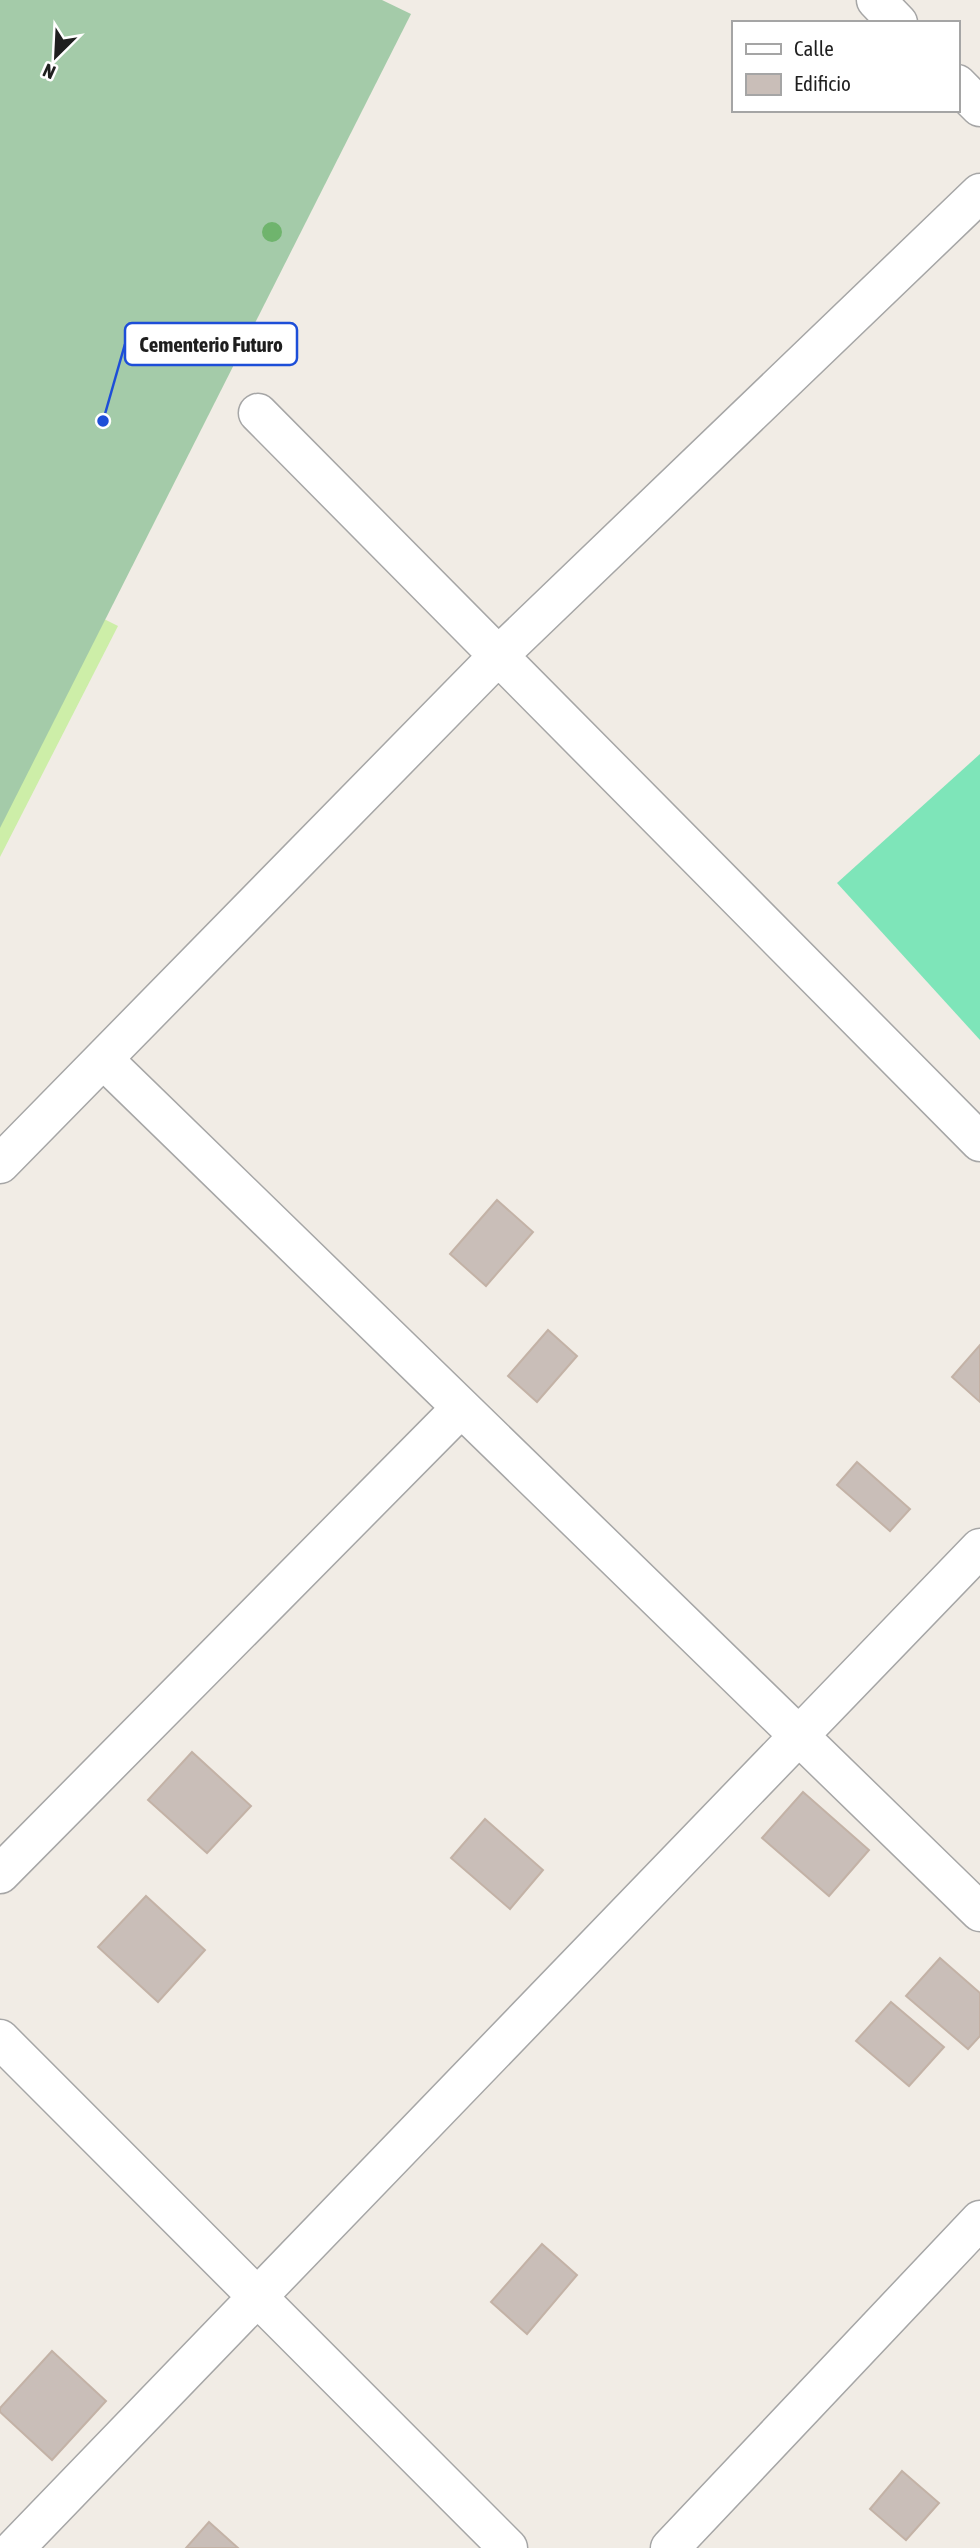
<svg xmlns="http://www.w3.org/2000/svg" width="980" height="2548" viewBox="0 0 980 2548" font-family="'Asap Condensed',sans-serif">
<style>
.grass{fill:#cdeea8}
.cemetery{fill:#a4cba9}
.pitch{fill:#7ee5b9}
.building{fill:#c9beb8;stroke:#c3b2a6;stroke-width:2}
.lines{fill:none;stroke-linecap:round;stroke-linejoin:round}
.minor-casing{stroke:#a6a6a6;stroke-width:41}
.minor{stroke:#fff;stroke-width:38}
.tree{fill:#6fb46d}
.leader{fill:none;stroke:#1d4ed8;stroke-width:2.5}
.callout-dot{fill:#1d4ed8;stroke:#fff;stroke-width:2.5}
.callout{fill:#fff;stroke:#1d4ed8;stroke-width:2.5}
.callout-label{font-size:21px;text-anchor:middle;font-weight:bold;fill:#1f1f1f}
</style>
<rect width="100%" height="100%" fill="#f1ece5"/>
<path class="grass" d="M0,567L118,626L0,857Z"/>
<path class="cemetery" d="M0,0H382L411,14L0,828Z"/>
<path class="pitch" d="M980,754V1040L837,883Z"/>
<path class="building" d="M497,1200L533,1232L486,1286L450,1254Z
M548,1330L577,1356L537,1402L508,1376Z
M980,1345V1402L952,1377Z
M857,1462L910,1509L890,1531L837,1485Z
M192,1752L251,1806L207,1853L148,1800Z
M803,1792L869,1850L829,1896L762,1838Z
M485,1819L543,1870L510,1909L451,1858Z
M146,1896L205,1950L158,2002L98,1947Z
M940,1958L980,1993V2036L968,2049L906,1996Z
M891,2002L944,2047L909,2086L856,2041Z
M542,2244L577,2275L527,2334L491,2302Z
M52,2351L106,2401L52,2460L0,2412V2408Z
M902,2471L939,2503L906,2540L870,2509Z
M209,2522L238,2548H186Z"/>
<g class="lines">
<defs>
<path id="minor" d="M876,0L898,23
M957,84L980,107
M258,413L980,1142
M103,1059L980,1912
M0,1164L498,656L980,193
M0,1874L461,1408
M0,2039L508,2548
M15,2548L980,1548
M670,2548L980,2220"/>
</defs>
<use href="#minor" class="minor-casing"/>
<use href="#minor" class="minor"/>
</g>
<circle class="tree" cx="272" cy="232" r="10"/>
<path class="leader" d="M103 421L125 344"/>
<circle class="callout-dot" cx="103" cy="421" r="7"/>
<rect class="callout" x="125" y="323" width="172" height="42" rx="7"/>
<g class="callout-label">
<text x="211" y="352">Cementerio Futuro</text>
</g>
<rect x="732" y="21" width="228" height="91" fill="#ffffff" stroke="#a5a5a5" stroke-width="2"/>
<rect x="746" y="44" width="35" height="10" fill="#ffffff" stroke="#a5a5a5" stroke-width="2"/>
<text x="794" y="56" font-size="21" fill="#1f1f1f">Calle</text>
<rect x="746" y="74" width="35" height="21" fill="#c9beb8" stroke="#a5a5a5" stroke-width="2"/>
<text x="794" y="91" font-size="21" fill="#1f1f1f">Edificio</text>
<g transform="translate(56 56) rotate(204)" stroke="#ffffff" stroke-width="5" paint-order="stroke">
<path d="M0-5L12 26L0 18L-12 26Z" fill="#1f1f1f"/>
<text y="-10" font-size="19" font-weight="bold" text-anchor="middle" fill="#1f1f1f">N</text>
</g>
</svg>
